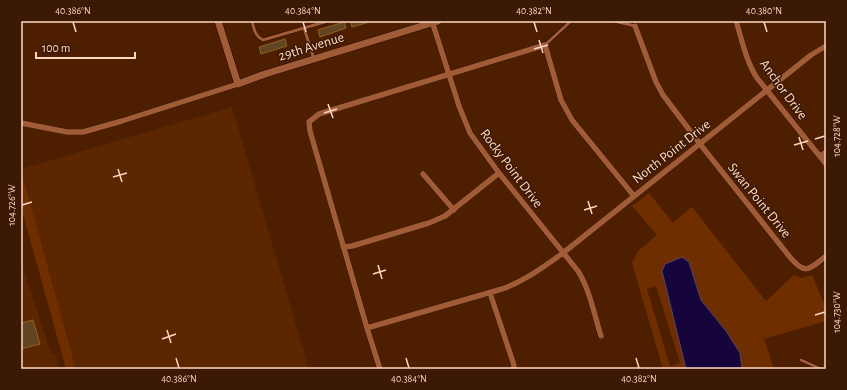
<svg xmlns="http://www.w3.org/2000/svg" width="847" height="390" viewBox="0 0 847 390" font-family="'Alegreya Sans',sans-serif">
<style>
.built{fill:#5b2600}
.green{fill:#6e2e00;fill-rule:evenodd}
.water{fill:#16053a;stroke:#5c4463}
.building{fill:#614422;stroke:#94611f}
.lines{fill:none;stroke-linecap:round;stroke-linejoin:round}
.service-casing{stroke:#2b0a00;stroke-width:4}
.minor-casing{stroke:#2b0a00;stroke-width:6}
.tertiary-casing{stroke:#2b0a00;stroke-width:8}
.service{stroke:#9f5c36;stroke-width:3}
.minor{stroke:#9f5c36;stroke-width:5.5}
.tertiary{stroke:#9f5c36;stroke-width:7}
.ticks{fill:none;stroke:#fed7c3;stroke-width:1.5}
.labels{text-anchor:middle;stroke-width:3;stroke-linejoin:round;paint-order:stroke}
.street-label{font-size:14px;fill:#fed7c3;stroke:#3b1905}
.neatline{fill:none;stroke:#fed7c3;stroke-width:1.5}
.ticks-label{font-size:10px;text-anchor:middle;fill:#fed7c3}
</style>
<rect width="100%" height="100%" fill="#4d1e00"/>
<path class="built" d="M232,107L309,369H76L21,169Z
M21,262L51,354H55L60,369H21Z"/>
<path class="green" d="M21,169L76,369H66L21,207Z
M649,193L673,223L692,207L766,301L794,275L802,278L812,275L826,308V321L764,339L774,369H742L740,353L726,331L700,299L689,262L685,363L686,369H663L632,263L638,251L657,235L632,206ZM656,286L680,363L670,366L647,289Z"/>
<path class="water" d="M682,257L689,262L701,300L726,331L740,353L742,369H686L662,271L665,264Z"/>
<path class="building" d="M350,21H373L352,27Z
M344,22L346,28L320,37L318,30Z
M285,39L287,46L261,54L259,47Z
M33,320L40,344L21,349V323Z"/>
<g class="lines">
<defs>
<path id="service" d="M252,21C254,29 255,36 263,40L328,21
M614,21L635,26
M304,28L314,59
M545,45L571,21
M801,360L821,369"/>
<path id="minor" d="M432,21L459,106L470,133L499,173L578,271C590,290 594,314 601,336
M736,21C742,40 746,61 757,78L826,164
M635,26L656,82L663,95L700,144L789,256C805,275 808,271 826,256
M21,123L67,132H83L122,121L238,84
M820,156L826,152
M423,174L454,210
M634,196L572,120L561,100L545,45L319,114L309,122L310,131L367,328L502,289C525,281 543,267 563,253L811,55L826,46
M343,247L352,246L429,223L445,216L499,173
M490,293L514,365L513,369
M367,328L380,369"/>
<path id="tertiary" d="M218,21L238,84L265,74L438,21"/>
</defs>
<use href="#service" class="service-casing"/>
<use href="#minor" class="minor-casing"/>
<use href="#tertiary" class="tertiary-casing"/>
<use href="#service" class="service"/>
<use href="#minor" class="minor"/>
<use href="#tertiary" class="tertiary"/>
</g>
<path class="ticks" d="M73,22L76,32M303,22L306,32M534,22L537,32M764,22L767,32M539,40L543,53M534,49L548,45M328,104L333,118M324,113L337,109M799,137L803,150M815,139L825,136M794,145L808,141M118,169L122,182M113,177L127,173M588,201L592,214M22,205L32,202M584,210L597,206M378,265L382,279M373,274L386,270M815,315L825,312M167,330L171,343M162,339L176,334M176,358L179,368M406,358L409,368M636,358L639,368"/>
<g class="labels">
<g class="street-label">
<text transform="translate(311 46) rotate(-17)" y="5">29th Avenue</text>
<text transform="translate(784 89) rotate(54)" y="5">Anchor Drive</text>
<text transform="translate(671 151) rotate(-38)" y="5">North Point Drive</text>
<text transform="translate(512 168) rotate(53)" y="5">Rocky Point Drive</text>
<text transform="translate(760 200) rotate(51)" y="5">Swan Point Drive</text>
</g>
</g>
<rect width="847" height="390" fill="none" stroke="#3b1905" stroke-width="44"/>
<path d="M36 52v6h99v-6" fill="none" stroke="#fed7c3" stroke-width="2"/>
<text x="42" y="52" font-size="12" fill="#fed7c3" stroke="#3b1905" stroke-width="3" paint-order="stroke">100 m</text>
<rect x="22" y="22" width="803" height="346" class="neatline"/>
<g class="ticks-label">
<text x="73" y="14">40.386°N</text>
<text x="303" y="14">40.384°N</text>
<text x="534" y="14">40.382°N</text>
<text x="764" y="14">40.380°N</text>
<text transform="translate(836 136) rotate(-90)" y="4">104.728°W</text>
<text transform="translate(11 205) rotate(-90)" y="4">104.726°W</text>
<text transform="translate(836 312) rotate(-90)" y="4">104.730°W</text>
<text x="179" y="382">40.386°N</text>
<text x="409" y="382">40.384°N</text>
<text x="639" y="382">40.382°N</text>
</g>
</svg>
